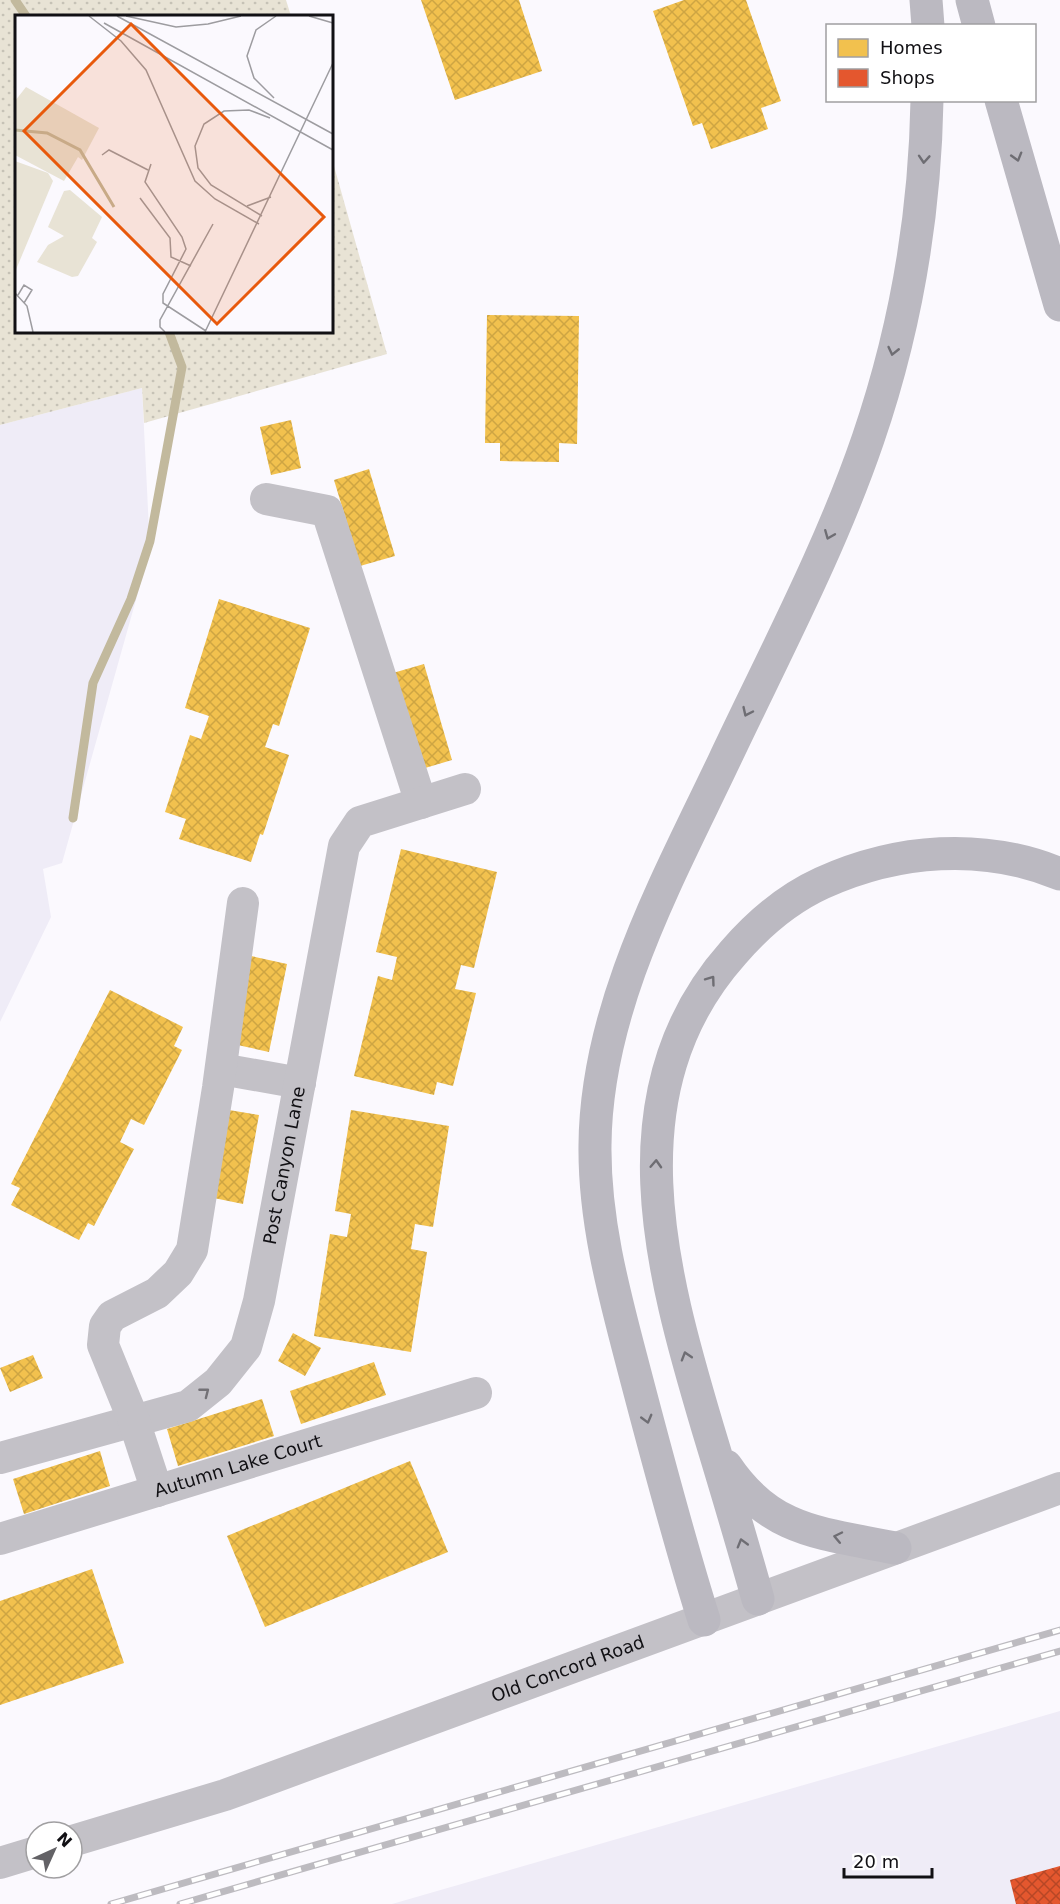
<svg xmlns="http://www.w3.org/2000/svg" width="1060" height="1904" viewBox="0 0 1060 1904" font-family="'DejaVu Sans',sans-serif">
<style>
.built{fill:#efecf7}
.park{fill:url(#park-dots)}
.homes{fill:url(#homes-cross-hatch)}
.shops{fill:url(#shops-cross-hatch)}
.lines{fill:none;stroke-linecap:round;stroke-linejoin:round}
.stream{stroke:#c2b99d;stroke-width:9}
.minor{stroke:#c3c1c7;stroke-width:32}
.major{stroke:#bbb9c1;stroke-width:33}
.rail-casing{stroke:#bdbbc0;stroke-width:7}
.rail{stroke:#fff;stroke-width:4.5;stroke-dasharray:14;stroke-linecap:butt}
.oneway{stroke:#6e6d73}
.oneway2{stroke:#737176}
.labels{text-anchor:middle;stroke-width:6;stroke-linejoin:round;paint-order:stroke}
.street-label{font-size:18px;fill:#111014;stroke:#fff}
.inset-river{fill:none;stroke:#c2b99d;stroke-width:3}
.inset-road{fill:none;stroke:#9d9ca0;stroke-width:1.5}
.view{fill:#e8590c;fill-opacity:0.15;stroke:#e8590c;stroke-width:3}
.inset-edge{fill:none;stroke:#111014;stroke-width:3}
</style>
<defs>
<pattern id="park-dots" width="8" height="8" patternUnits="userSpaceOnUse" patternTransform="scale(1.5)"><rect width="8" height="8" fill="#e8e3d5"/><path d="M2 2h.1M6 6h.1" fill="none" stroke="#c6c2b6" stroke-width="1.8" stroke-linecap="round"/></pattern>
<pattern id="homes-cross-hatch" width="8" height="8" patternUnits="userSpaceOnUse" patternTransform="scale(1.5)"><rect width="8" height="8" fill="#f2c14e"/><path d="M0 0l8 8M0 8l8-8" fill="none" stroke="#cea543"/></pattern>
<pattern id="shops-cross-hatch" width="8" height="8" patternUnits="userSpaceOnUse" patternTransform="scale(1.5)"><rect width="8" height="8" fill="#e4572e"/><path d="M0 0l8 8M0 8l8-8" fill="none" stroke="#b74726"/></pattern>
</defs>
<rect width="100%" height="100%" fill="#fbf9fe"/>
<path class="built" d="M142,388L150,550L62,863L43,869L51,917L0,1022V425Z
M1060,1711V1904H392Z"/>
<path class="park" d="M0,0H286L291,16H16V332H332V159L387,354L144,423L142,388L0,425Z"/>
<path class="homes" d="M421,0H519L542,71L455,100Z
M684,0H746L781,101L761,108L768,129L711,149L702,123L693,126L653,11Z
M487,315L579,316L577,444L559,443V462L500,461V443H485Z
M291,420L301,468L271,475L260,427Z
M369,469L395,556L360,566L334,480Z
M219,599L310,628L279,726L273,724L265,747L289,755L263,835L260,834L251,862L179,839L186,819L165,812L190,735L201,739L209,716L185,708Z
M424,664L452,760L415,771L386,675Z
M401,849L497,872L474,968L461,965L455,989L476,993L453,1086L437,1082L434,1095L354,1076L378,976L392,980L397,957L376,952Z
M251,956L287,964L269,1052L233,1044Z
M110,990L183,1027L174,1046L182,1050L144,1125L131,1119L120,1142L134,1149L94,1226L88,1223L79,1240L11,1205L20,1188L11,1184Z
M223,1109L259,1115L243,1204L209,1197Z
M351,1110L449,1126L433,1227L415,1224L411,1249L427,1252L411,1352L314,1336L330,1234L347,1237L351,1214L335,1211Z
M293,1333L321,1348L305,1376L278,1361Z
M33,1355L43,1378L10,1392L0,1368Z
M374,1362L386,1395L301,1424L290,1391Z
M262,1399L274,1436L178,1466L167,1429Z
M100,1451L110,1486L24,1514L13,1479Z
M410,1461L448,1552L265,1627L227,1536Z
M92,1569L124,1663L0,1705V1601Z"/>
<path class="shops" d="M1060,1866V1904H1016L1010,1880Z"/>
<g class="lines">
<path class="stream" d="M15,0L26,16
M73,818L93,683L131,599L150,541L182,367L169,332"/>
<g class="minor">
<path d="M266,499L327,511L421,803"/>
<path d="M221,1069L300,1083"/>
<path id="s1" d="M0,1458L188,1406L218,1382L246,1347L259,1301L344,846L360,822L465,789"/>
<path d="M157,1491L134,1421L103,1345L105,1326L112,1316L157,1293L178,1273L192,1250L218,1088L243,903"/>
<path id="s2" d="M0,1539L476,1393"/>
<path id="s3" d="M72,1841L225,1795L1060,1488"/>
<path d="M0,1863L36,1852"/>
</g>
<path class="major" d="M926,0L928,26
M972,0L979,26
M1001,100L1060,305
M726,1466C771,1533 822,1533 895,1548
M758,1599C742,1542 725,1485 708,1429C661,1271 610,1091 733,953C758,924 787,899 822,883C897,849 983,842 1060,874
M704,1620C679,1541 658,1461 637,1381C617,1304 594,1226 595,1145C596,1008 667,881 724,761C774,655 830,550 868,439C905,331 925,214 927,100"/>
<defs>
<path id="rail" d="M111,1904L1060,1630
M180,1904L1060,1651"/>
</defs>
<use href="#rail" class="rail-casing"/>
<use href="#rail" class="rail"/>
</g>
<defs><path id="oneway-chevron" d="M-2-3.5L2.5 0L-2 3.5" fill="none" stroke-width="1.6" stroke-linecap="round" stroke-linejoin="round" transform="scale(1.5)"/></defs>
<g class="oneway">
<use href="#oneway-chevron" transform="translate(1017 157) rotate(74)"/>
<use href="#oneway-chevron" transform="translate(924 159) rotate(94)"/>
<use href="#oneway-chevron" transform="translate(893 351) rotate(103)"/>
<use href="#oneway-chevron" transform="translate(829 535) rotate(112)"/>
<use href="#oneway-chevron" transform="translate(747 712) rotate(115)"/>
<use href="#oneway-chevron" transform="translate(711 980) rotate(-54)"/>
<use href="#oneway-chevron" transform="translate(656 1164) rotate(-87)"/>
<use href="#oneway-chevron" transform="translate(686 1356) rotate(-107)"/>
<use href="#oneway-chevron" transform="translate(647 1419) rotate(75)"/>
<use href="#oneway-chevron" transform="translate(838 1537) rotate(-168)"/>
<use href="#oneway-chevron" transform="translate(742 1543) rotate(-106)"/>
</g>
<use class="oneway2" href="#oneway-chevron" transform="translate(205 1392) rotate(-38)"/>
<g class="labels">
<g class="street-label">
<text dy="6" stroke="none"><textPath href="#s1" startOffset="464">Post Canyon Lane</textPath></text>
<text dy="6" stroke="none"><textPath href="#s2" startOffset="249">Autumn Lake Court</textPath></text>
<text dy="6" stroke="none"><textPath href="#s3" startOffset="525">Old Concord Road</textPath></text>
</g>
</g>
<g transform="translate(15 15)">
<rect width="318" height="318" fill="#fbf9fe"/>
<path d="M11,72L84,113L67,145L63,142L49,166L0,140V86Z" fill="#e8e3d5"/>
<path d="M0,146L33,158L38,166L0,257ZM55,175L87,202L77,223L82,227L63,261L57,262L22,247L33,230L49,221L33,212L49,176Z" fill="#e8e3d5"/>
<path class="inset-river" d="M0,115L32,118L65,135L99,192"/>
<path class="inset-road" d="M74,1L106,26L131,55L180,166L200,184L244,209M102,1L318,119M111,1L161,12L193,9L226,1M294,1L318,8M89,8L318,135M259,83L239,63L232,41L241,15L261,1M87,140L94,135L133,155M136,149L130,167L167,222L171,234L148,279V288L191,316M125,183L155,223L156,242L176,251M232,191L256,182M247,201L196,170L183,153L180,131L189,109L209,96L234,95L255,103M0,278L12,291L18,317M3,280L9,270L17,275L9,288M150,317L145,312V305L198,209M190,317L318,48"/>
<path class="view" d="M116,9L309,202L202,309L9,116Z"/>
<rect width="318" height="318" class="inset-edge"/>
</g>
<rect x="826" y="24" width="210" height="78" fill="#ffffff" stroke="#a09fa1" stroke-width="1.5"/>
<rect x="838" y="39" width="30" height="18" fill="#f2c14e" stroke="#a09fa1" stroke-width="1.5"/>
<text x="880" y="54" font-size="18" fill="#111014">Homes</text>
<rect x="838" y="69" width="30" height="18" fill="#e4572e" stroke="#a09fa1" stroke-width="1.5"/>
<text x="880" y="84" font-size="18" fill="#111014">Shops</text>
<g transform="translate(54 1850) rotate(45)"><circle r="28" fill="#ffffff" stroke="#a09fa1" stroke-width="1.5"/>
<path d="M0-4.5L10 22L0 15L-10 22Z" fill="#636266"/>
<text y="-9" font-size="16" font-weight="bold" text-anchor="middle" fill="#111014">N</text>
</g>
<path d="M844 1868v9h88v-9" fill="none" stroke="#111014" stroke-width="3"/>
<text x="853" y="1868" font-size="18" fill="#111014" stroke="#ffffff" stroke-width="4.5" paint-order="stroke">20 m</text>
</svg>
